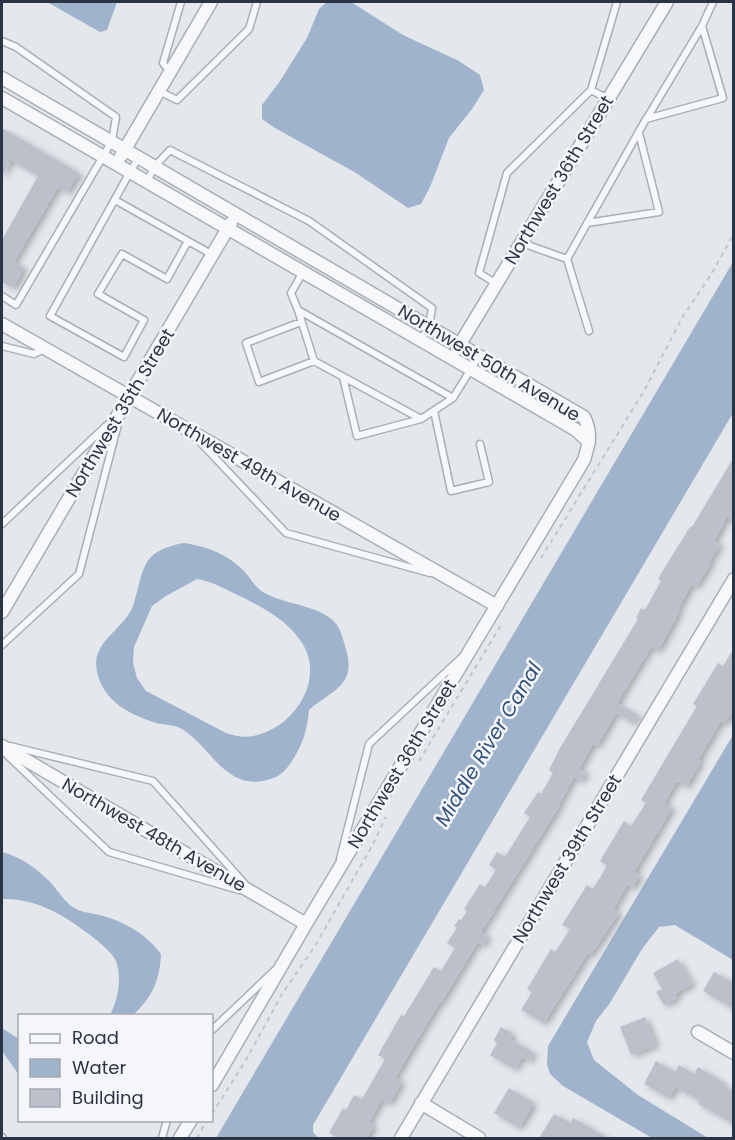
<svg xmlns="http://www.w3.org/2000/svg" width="735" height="1140" viewBox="0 0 735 1140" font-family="Poppins,sans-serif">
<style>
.water{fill:#9fb4cc;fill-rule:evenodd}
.building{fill:#bbc0ca;filter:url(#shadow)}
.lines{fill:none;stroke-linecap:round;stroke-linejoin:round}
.lane-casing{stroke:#a9aeb7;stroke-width:9}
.street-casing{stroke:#a9aeb7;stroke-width:15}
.path{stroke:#c2c5cb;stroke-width:2;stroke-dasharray:4.5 4.5;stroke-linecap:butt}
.lane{stroke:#f7f8fa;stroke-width:6}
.street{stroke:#f7f8fa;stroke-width:12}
.labels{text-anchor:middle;stroke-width:5;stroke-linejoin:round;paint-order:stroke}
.street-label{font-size:18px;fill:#2b3445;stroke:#f4f6f9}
.water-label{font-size:20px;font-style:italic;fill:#34527a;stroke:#f4f6f9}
</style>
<defs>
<filter id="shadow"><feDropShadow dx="4" dy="2.5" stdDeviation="3" flood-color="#0004"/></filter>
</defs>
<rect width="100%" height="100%" fill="#e4e7ec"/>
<path class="water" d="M47,2H117L107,30L100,32Z
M327,2H351L403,35L459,61L480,75L484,90L472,109L449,138L430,187L421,204L408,208L356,173L275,128L262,119V105L280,81L307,38L319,9Z
M733,262V413L313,1125V1132L318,1138H216Z
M184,543C207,546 229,555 245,572C251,579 255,587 263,592C284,605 323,605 337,625C341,631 343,639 345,646C349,658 351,671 344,681C335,694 320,699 309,710C307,733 301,750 287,768C281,775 275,778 267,780C226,791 211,747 182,729C174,724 164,725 156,723C129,714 104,702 97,672C90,640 126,630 134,603C145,567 141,551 184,543ZM197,579C213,581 230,592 244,598C267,610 290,622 304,646C324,683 292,729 253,736C244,738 235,736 226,733L146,691L137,678L133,663L134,647L152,606L166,596Z
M733,735V960L675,925L659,927L642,949L610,1003L596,1021L587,1042L594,1060L638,1095L708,1138H652L563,1086L550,1074L547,1064L548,1046Z
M2,852C21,857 38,869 52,884C58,891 63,899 70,905C78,912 90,913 100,915C125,922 145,933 161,954C160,980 152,998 133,1015H110C118,1000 122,978 116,961C111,951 99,942 90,935C64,915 36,898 2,899Z
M2,1028L19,1039V1075L2,1051Z"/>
<path class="building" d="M2,128L79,173L67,193L58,187L14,262L24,268L13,288L2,282V240L38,176L11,160L2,177Z
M734,457V520L727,517L714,541L720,545L709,562L711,563L696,587L692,584L678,609L680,610L658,651L651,647L617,703L638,715L633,723L616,713L597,746L593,744L579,769L586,773L581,781L574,777L559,804L560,805L481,932L488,937L483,945L478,942L441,1003L440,1002L420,1035L395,1078L402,1082L389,1104L382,1099L369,1122L374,1125L367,1138H338L329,1133L343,1108L346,1110L354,1095L362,1099L385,1059L378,1055L401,1015L404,1016L434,967L441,971L455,948L447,943L457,928L454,926L459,919L461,920L467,911L464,909L480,884L485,887L496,870L489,865L497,852L505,857L530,817L524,813L538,792L541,794L553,773L549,770L560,748L638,619L636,618L641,608L645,610L661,581L658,579L670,559L690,527H692Z
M734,648V709L725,723L721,721L698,760L701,761L686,787L677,781L664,803L672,808L634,872L640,875L632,888L627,885L613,910L619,913L591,954L588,953L544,1023L521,1010L532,992L527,989L551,949L555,952L570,929L562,925L587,885L593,889L607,866L600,861L624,821L631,826L646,803L641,800L697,706L693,704L701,691L718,663L723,666Z
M678,959L692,984L675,994L677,998L664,1005L656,992L662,989L653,973Z
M714,972L734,983V1009L703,991Z
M645,1017L656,1045L631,1055L620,1027Z
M501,1027L513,1034L510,1039L534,1053L529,1061L522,1057L515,1069L490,1055L497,1043L494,1040Z
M656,1061L675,1072L679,1065L694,1074L698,1067L723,1082L721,1084L734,1091V1124L698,1104L700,1101L676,1087L669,1098L644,1084Z
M509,1088L534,1103L519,1128L494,1113Z
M554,1114L571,1123L573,1118L608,1138H539Z"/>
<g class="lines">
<defs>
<path id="lane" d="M2,41L16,47L116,117L112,141L16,305L2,296
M170,72L163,63L181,2
M159,91L177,100L249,29L257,2
M608,99L591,90L617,2
M647,118L702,26
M147,181L155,166L170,150L309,221L432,308L429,326L421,340
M115,200L188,241L167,279L122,254L98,294L144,320L124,357L50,316L130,172L139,157
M587,223L659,212L639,133
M188,241L213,255
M522,243L567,259
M303,272L291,293L298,310L453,398L479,356
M497,284L479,273L507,173L591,90
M298,310L314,361L421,419L453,398
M301,322L246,343L259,382L314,361
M589,331L567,259L646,119L723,98L702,26L713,2
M2,346L34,354L44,349
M343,377L357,436L421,419
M434,411L451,491L489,482L480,444
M200,442L286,533L430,573
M2,524L107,425
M2,645L79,574L118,424
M10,746L153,781L244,883
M6,754L109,852L239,890
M340,859L369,744L461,658
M212,1030L275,970
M2,1137L3,1138
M162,1138L167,1120"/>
<path id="street" d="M2,78L584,417C592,432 589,444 584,460L306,924L212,1085
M2,98L576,430L589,442
M121,156L211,2
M2,324L497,606
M457,349L667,2
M2,612L231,223
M2,746L306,924
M698,1032L734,1053
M421,1103L479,1138
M180,1138L191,1120
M401,1138L734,579"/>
</defs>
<use href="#lane" class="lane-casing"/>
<use href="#street" class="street-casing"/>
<path class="path" d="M541,558L644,391L682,318L712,273L734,233
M419,761L501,625
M212,1114L246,1060L282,994L315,946L372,846L386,817
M197,1138L207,1120"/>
<use href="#lane" class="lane"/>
<use href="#street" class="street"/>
</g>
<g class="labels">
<g class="street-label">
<text transform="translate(559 180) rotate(-59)" y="6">Northwest 36th Street</text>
<text transform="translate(489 363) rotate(31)" y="6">Northwest 50th Avenue</text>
<text transform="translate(120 413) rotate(-59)" y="6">Northwest 35th Street</text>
<text transform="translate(249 465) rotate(30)" y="6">Northwest 49th Avenue</text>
<text transform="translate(402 764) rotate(-59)" y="6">Northwest 36th Street</text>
<text transform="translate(154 835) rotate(30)" y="6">Northwest 48th Avenue</text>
<text transform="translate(567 859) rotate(-59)" y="6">Northwest 39th Street</text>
</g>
<g class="water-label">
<text transform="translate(488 744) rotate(-59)" y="7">Middle River Canal</text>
</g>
</g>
<rect width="735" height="1140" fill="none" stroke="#2b3445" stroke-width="6"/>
<rect x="18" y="1014" width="195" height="108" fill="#f4f6f9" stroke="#a4a8b1" stroke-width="1.5"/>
<rect x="30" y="1034" width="30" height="9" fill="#f7f8fa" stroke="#a4a8b1" stroke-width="1.5"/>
<text x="72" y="1044" font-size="18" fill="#2b3445">Road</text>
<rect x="30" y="1059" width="30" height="18" fill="#9fb4cc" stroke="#a4a8b1" stroke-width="1.5"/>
<text x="72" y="1074" font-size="18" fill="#2b3445">Water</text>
<rect x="30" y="1089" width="30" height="18" fill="#bbc0ca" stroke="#a4a8b1" stroke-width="1.5"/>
<text x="72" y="1104" font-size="18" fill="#2b3445">Building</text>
</svg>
